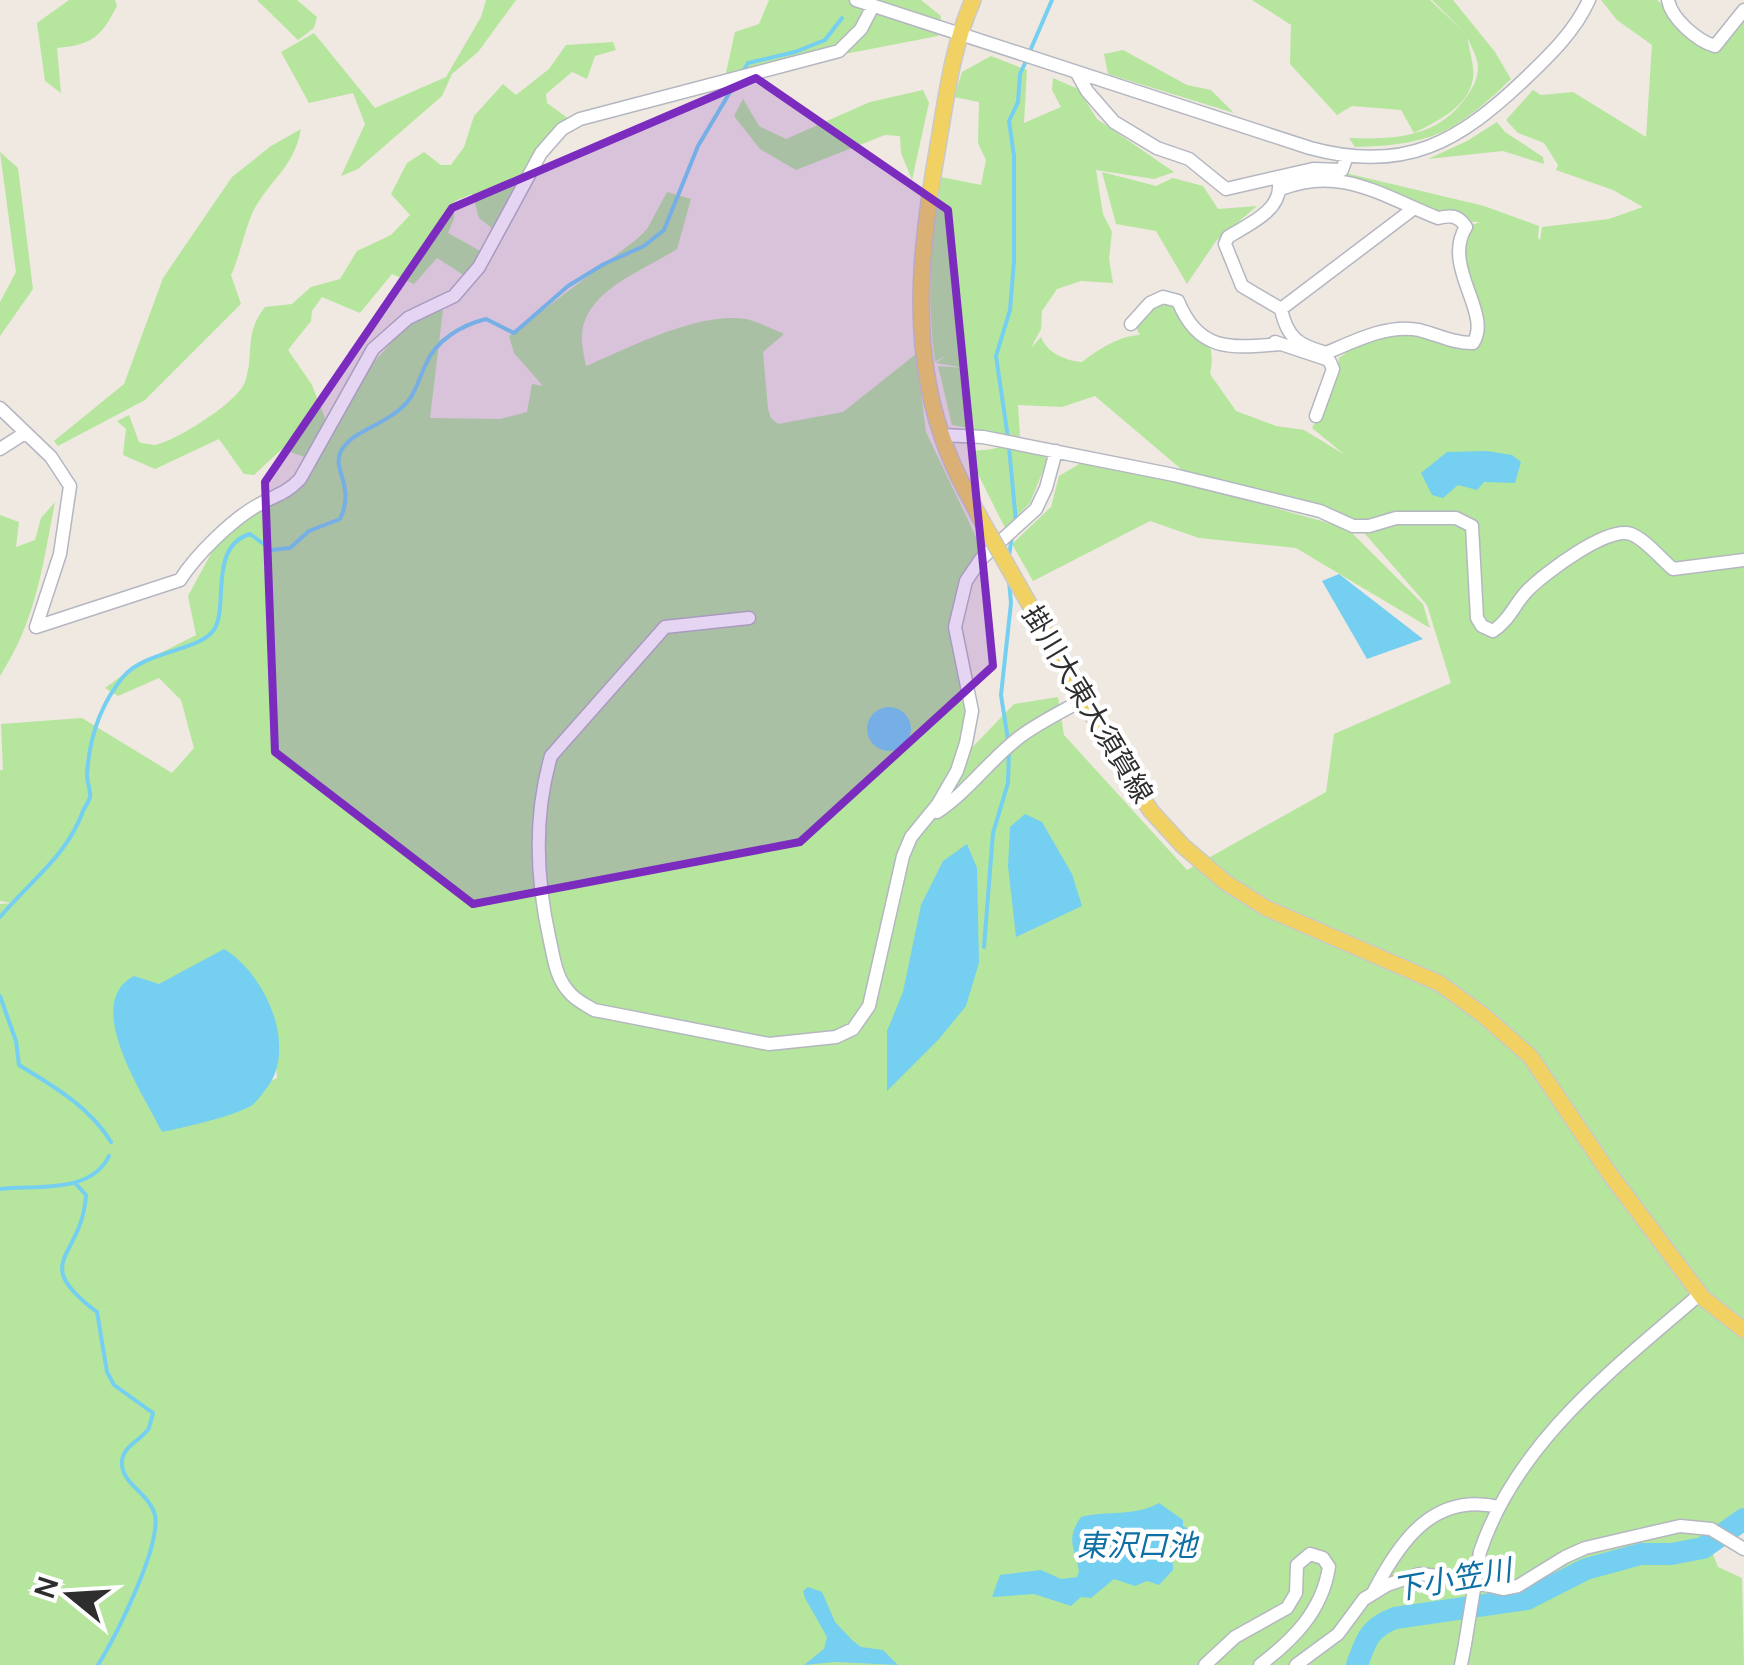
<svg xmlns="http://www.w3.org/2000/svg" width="1744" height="1665" viewBox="0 0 1744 1665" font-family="Manrope,'Noto Sans JP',sans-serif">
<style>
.green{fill:#b6e59e;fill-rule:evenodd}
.water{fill:#75cff0}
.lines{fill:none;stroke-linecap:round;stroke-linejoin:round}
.stream{stroke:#75cff0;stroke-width:4}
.river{stroke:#75cff0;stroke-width:22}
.minor-casing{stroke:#b4b7c1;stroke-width:15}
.major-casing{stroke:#c9c9c9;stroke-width:18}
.minor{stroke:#fff;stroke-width:12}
.major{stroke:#f2d163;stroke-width:15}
.minor-bridge-casing{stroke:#b4b7c1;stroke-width:15;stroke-linecap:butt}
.major-bridge-casing{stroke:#c9c9c9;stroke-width:18;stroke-linecap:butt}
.minor-bridge{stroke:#fff;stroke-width:12}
.major-bridge{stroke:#f2d163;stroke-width:15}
.marked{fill:#7b2cbf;fill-opacity:0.2;stroke:#7b2cbf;stroke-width:8;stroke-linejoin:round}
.labels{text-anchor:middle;stroke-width:9;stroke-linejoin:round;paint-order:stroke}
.street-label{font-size:28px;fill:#2e2e2e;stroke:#fff}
.water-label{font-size:30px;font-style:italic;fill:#0d6fa3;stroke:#fff}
</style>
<rect width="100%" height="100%" fill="#efe9e1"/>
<path class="green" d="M69,0H115L117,6C101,37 92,45 57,48L61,93L45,81L37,23Z
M257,0H297L317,17L314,28L298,40Z
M486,0H516L478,52L452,74L442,96L358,169L341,176L365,124L353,93L309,103L281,52L314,33L375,108L446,77L481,17Z
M769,0H921L941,16L938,36L725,77L735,32L759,24Z
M1252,0H1430L1466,34L1432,0H1453L1495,52L1511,79C1456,132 1433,145 1355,147L1349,138C1396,140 1439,137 1467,96C1473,87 1478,79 1478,67C1478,58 1471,47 1468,38C1468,48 1475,65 1473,78C1469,107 1437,121 1414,133L1401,110L1352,106L1337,115L1290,64L1291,25Z
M1601,0H1657L1713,49L1744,8V1518L1709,1544L1718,1567L1742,1578L1744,1665H0V904L12,903L0,901V770H3L1,724L82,718L172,773L194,748L181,700L159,678L118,696L105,688L135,666L196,635L188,596L214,548L245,515L280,500L361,377L415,315L443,310L430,418L500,419L527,412L532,384L543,386L514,353L509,336L637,239L647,229L667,192L691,199L677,249C645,270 587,289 582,333C581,343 584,356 586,366C628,348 699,311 746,319C759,322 772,329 784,334L763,352L768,409L771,418L778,424L843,412L916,354L926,432L981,547L966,581L956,627L970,720L963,757L1014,704L1058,697L1064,735L1187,870L1326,792L1334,734L1451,683L1427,605L1353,520L1194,480L1095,396L1062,407L1018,405L1020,437L952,425L938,366L965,368L936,363L947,355L935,362C926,296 931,243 941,177L981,185L986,160L978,143L979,102L954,97L962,72L991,56L1027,70L1024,123L1061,107L1052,90L1053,78L1078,89L1097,119L1174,172L1154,179L1096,170L1103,214L1112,232L1109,259L1113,283L1081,281L1057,289L1042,311L1041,329L1031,348L1041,337C1047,353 1066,361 1082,362C1097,350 1121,335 1140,335L1135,326L1150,303L1176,300C1197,325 1218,338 1210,374L1236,411L1276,426L1304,430L1345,455L1312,428L1335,385L1339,358L1356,345L1409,332L1449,346L1479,332L1460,236L1472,225L1480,222C1436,223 1369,196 1333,170L1484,206L1539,226L1538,238L1540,240L1542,227L1609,219L1643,207L1613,190L1556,170L1558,165L1544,143L1518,133L1506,120L1533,90L1541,95L1573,92L1646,137L1652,45L1617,20ZM134,976L148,983L272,1011L277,1078L162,1132Z
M613,42L616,50L595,56L587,79L572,72L546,94L547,103L569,119L539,152L493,229L479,218L472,194L455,201L454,219L448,233L482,252L465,276L437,258L414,284L392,274L360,313L322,297L312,311L311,321L288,350L312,385L328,426L310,459L282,449L254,475L244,474L219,439L155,469L123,455L126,429L117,421L129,415L139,442C140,443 154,445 155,445C176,441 238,402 245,382C255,353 243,335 265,307L292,304L311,287L340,279L357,251L391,235L410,215L391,194L407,163L424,152L441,165H451L464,147L474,116L503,84L516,95L549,69L566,45Z
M1123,50L1187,85L1211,90L1234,113L1108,74L1104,54Z
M923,90L929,103L912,180L901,153L900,136L885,135L796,170L760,149L734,116L743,99L759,126L786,139L870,102Z
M1497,122L1505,132L1543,157L1544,164L1503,151L1428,159L1467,141Z
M301,129C294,166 274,176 256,206C246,222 241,254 231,275L241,304L145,400L58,446L54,441L124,384L163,278L232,177L271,146Z
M0,152L18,168L33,289L0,336V302L16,272Z
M1102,172L1156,186L1173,178L1203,186L1218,209L1257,206L1216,241L1187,284L1156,231L1116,224Z
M1003,445L1048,458L1030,503L1005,528L968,454C979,447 989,453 1003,445Z
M1081,463L1162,477L1347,528L1423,604L1430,628L1296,548L1199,538L1150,521L1033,581L1012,544L1051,507L1059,476Z
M55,502C42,568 37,618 0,676V515L19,522L16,547L35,540L41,518Z"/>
<path class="water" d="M1487,451L1512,455L1521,462L1515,483L1484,482L1477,490L1458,485L1443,498L1432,495L1421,473L1447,452Z
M1339,574L1423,639L1367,659L1322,581Z
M867 729a22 22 0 1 1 44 0a22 22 0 1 1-44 0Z
M1025,814L1042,822L1072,874L1082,906L1016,937L1008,866L1010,827Z
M967,844L977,868L979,963L966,1006L939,1039L887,1091V1031L903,992L921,905L943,861Z
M224,949C265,973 299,1048 266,1089C262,1094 257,1102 251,1106C231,1117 185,1127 162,1132C144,1095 81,1003 134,976L159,984Z
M1159,1503L1183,1520V1526L1196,1533L1190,1537L1181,1535L1172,1543L1173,1570L1159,1585L1147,1581L1135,1586L1114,1579L1091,1598L1081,1597L1071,1606L1034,1594L992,1597L1000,1575L1041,1570L1061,1579L1077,1577L1079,1571C1075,1548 1065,1539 1081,1517C1108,1510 1134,1517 1159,1503Z
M808,1587L822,1592L835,1622L852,1640L861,1647L883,1650L898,1665L835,1662L804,1665L824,1649L827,1637L805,1598L803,1591Z"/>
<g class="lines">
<path class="stream" d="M1030,51L1052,0
M744,70L748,63L795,52L825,40L842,18
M1008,438L996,356L1010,310L1014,261V156L1009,121L1018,102L1020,74L1027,59
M1009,447L1016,522
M1009,556L1012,536
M1008,740L1001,695L1011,603L1009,581
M0,917C30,881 67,856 83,811C85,806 89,802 90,797C91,791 87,782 87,775C89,739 100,705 123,677C145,650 203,651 215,628C228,605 209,546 250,534L272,550L290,548L309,531L340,519C356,486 331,469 341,451C351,433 376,427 392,415C415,400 415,387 426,364C436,340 462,325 486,319L514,333L568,286L604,264L644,246L664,230L698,146L736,82
M984,947L993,833L1008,783L1009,749
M0,996L16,1041L19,1065C53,1086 90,1107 111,1142
M75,1183L86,1195C82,1260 28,1260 97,1312L107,1372L114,1385L153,1413C153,1414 149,1427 149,1428C141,1441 121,1446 122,1464C122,1484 150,1494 155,1515C161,1547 116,1636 98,1665
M0,1189C36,1185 91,1194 109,1156"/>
<path class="river" d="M1357,1665C1366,1640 1369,1628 1395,1618L1527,1599L1586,1569L1641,1554H1671L1703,1548L1744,1519"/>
<defs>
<path id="minor" d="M856,0L1310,148C1405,174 1459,142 1526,78C1550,55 1575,31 1589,0
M1668,0C1671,18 1697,41 1715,46L1744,10
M1077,73L1087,91L1114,122L1157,148L1189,159L1226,189L1313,169L1342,170L1347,156
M1279,185C1281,211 1247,225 1228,237L1225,244L1242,286L1281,309
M1281,189C1341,165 1382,196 1438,218C1451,215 1458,215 1466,227C1441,266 1493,314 1473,343C1453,343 1438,335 1419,330C1386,323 1349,344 1319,356
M1131,324L1150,303L1163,297L1178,301C1199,353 1232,348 1280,344
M1275,342L1329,360L1333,369L1316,416
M1327,353C1299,346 1287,338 1281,309L1413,209
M0,408L51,457L70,486L60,554L36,627L180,580C196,555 233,518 260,504C276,495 287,493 300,479L373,349L408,318L454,296L479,267L541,153L562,129L580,119L839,51L861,29L873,6
M942,435L983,437L1174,475L1320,511L1353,526H1369L1396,518H1456L1472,526L1477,618L1482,626L1493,631C1509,621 1515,603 1528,590C1545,573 1607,526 1631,534C1645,539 1661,559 1673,569L1744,560
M0,449L25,433
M749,618L665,627L551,756C533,818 536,879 550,941C554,959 556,978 569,992C575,1000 586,1005 594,1010L769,1044L836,1037L853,1029L869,1006L903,856L911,837L938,804L957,771L966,743L972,711L955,627L966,581L981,559L1036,509L1046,488L1056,451
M937,812C969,791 990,759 1021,736C1040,722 1063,711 1084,699
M1480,1552C1517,1441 1615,1368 1700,1294
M1374,1591C1401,1539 1435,1492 1499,1507
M1205,1665L1235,1637L1287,1608L1296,1593L1297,1565L1310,1554L1323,1558L1329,1567C1322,1611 1294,1639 1260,1665
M1296,1665L1338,1634L1364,1599L1387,1585L1419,1574L1450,1577L1503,1589L1518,1586L1565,1557L1585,1548L1680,1526L1711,1529L1744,1549
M1461,1665L1465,1644"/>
<path id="major" d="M973,0C953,45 947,92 939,140C920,245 907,353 949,455C957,476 969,496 979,516
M1044,630L1119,762L1151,811L1183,846L1225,882L1266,908L1439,983L1483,1015L1530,1056L1609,1173L1703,1298L1744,1330"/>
</defs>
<use href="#minor" class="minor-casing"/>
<use href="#major" class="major-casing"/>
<use href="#minor" class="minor"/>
<use href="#major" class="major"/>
<defs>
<path id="minor-bridge" d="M1465,1644L1480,1552"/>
<path id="major-bridge" d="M979,516L1044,630"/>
</defs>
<use href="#minor-bridge" class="minor-bridge-casing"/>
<use href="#major-bridge" class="major-bridge-casing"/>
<use href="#minor-bridge" class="minor-bridge"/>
<use href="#major-bridge" class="major-bridge"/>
</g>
<path class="marked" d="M756,78L948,210L993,666L800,842L473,904L275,752L265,482L452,208Z"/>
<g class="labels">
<g class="street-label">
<text transform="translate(1088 704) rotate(59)" y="10">掛川大東大須賀線</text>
</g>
<g class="water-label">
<text x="1137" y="1556">東沢口池</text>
<text transform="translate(1452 1580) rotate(-10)" y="10">下小笠川</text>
</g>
</g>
<g transform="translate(70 1595) rotate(288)" stroke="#ffffff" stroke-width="8" paint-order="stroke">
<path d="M0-8L18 38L0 25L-18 38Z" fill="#2e2e2e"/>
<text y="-15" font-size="28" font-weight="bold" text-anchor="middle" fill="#2e2e2e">N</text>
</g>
</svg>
